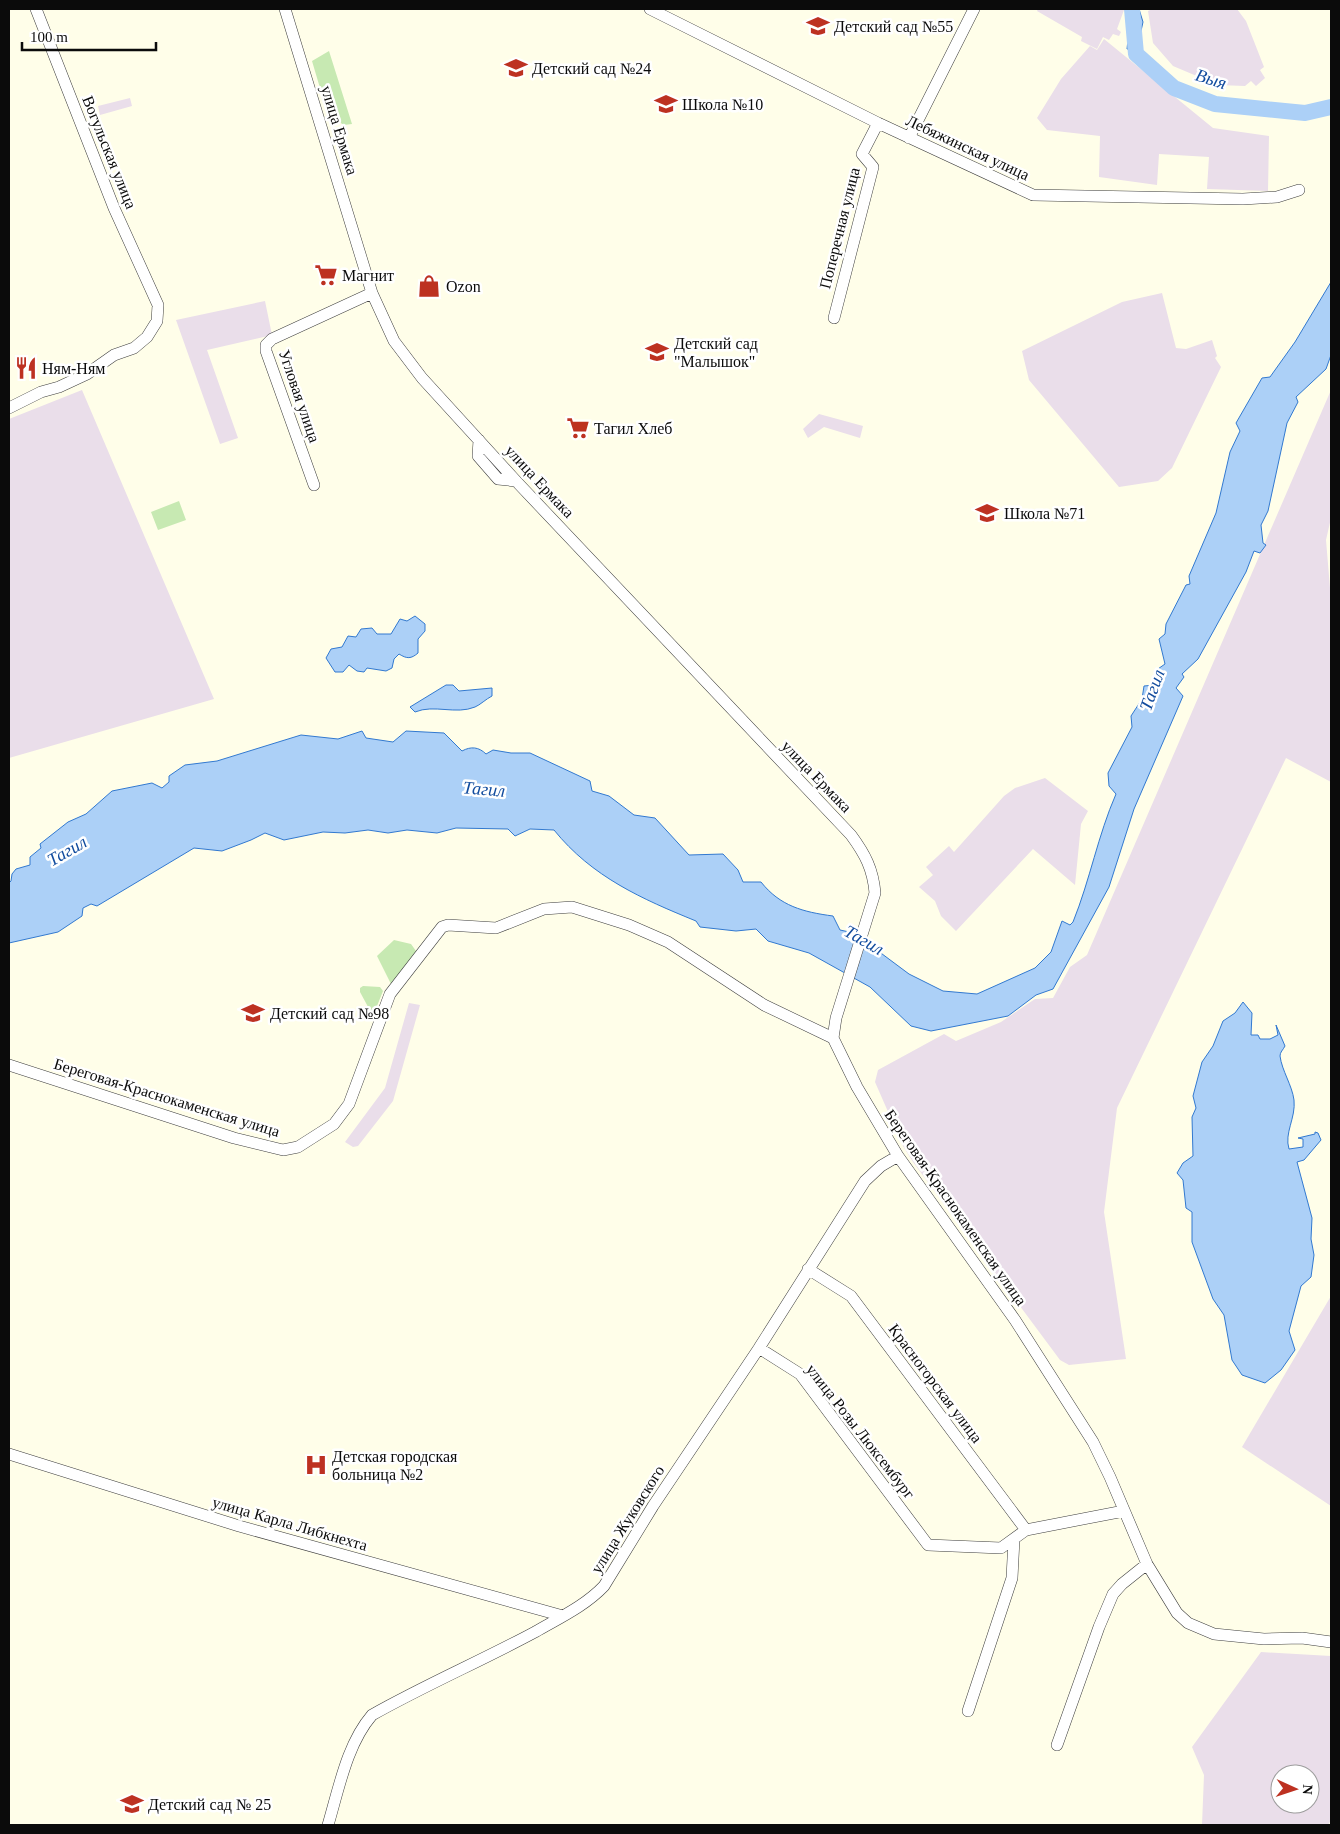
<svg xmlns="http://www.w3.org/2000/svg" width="1340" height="1834" viewBox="0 0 1340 1834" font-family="'Times New Roman',serif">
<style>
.industrial{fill:#eadeea;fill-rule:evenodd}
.green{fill:#c7e9b2}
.water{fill:#acd0f7;stroke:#3279d0}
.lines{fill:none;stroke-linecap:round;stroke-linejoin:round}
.river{stroke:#acd0f7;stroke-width:16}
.minor-casing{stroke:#3e3e3e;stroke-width:12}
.minor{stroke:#fff;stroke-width:11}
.labels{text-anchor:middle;stroke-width:5;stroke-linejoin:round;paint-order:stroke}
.poi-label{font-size:16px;fill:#0b0b0b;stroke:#fff;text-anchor:start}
.street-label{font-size:16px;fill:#0b0b0b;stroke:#fff}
.water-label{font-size:18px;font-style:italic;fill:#124c9e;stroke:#fff}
</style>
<rect width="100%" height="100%" fill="#fffee9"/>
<path class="industrial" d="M1038,9H1124V10L1117,29L1121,32L1119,36L1113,34L1109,40L1103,37L1097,49L1081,41L1082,37L1037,11Z
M1152,9H1237L1246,21L1264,67L1260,70L1265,78L1256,86L1251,81L1245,86L1218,85L1173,66L1153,43L1148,11Z
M1104,39L1213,128L1269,136L1268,191L1207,189L1209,157L1159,154L1157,185L1099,177L1100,136L1047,130L1037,118L1061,79L1090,46L1097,50Z
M130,98L132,106L100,115L98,106Z
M1162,293L1176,348L1186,349L1212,340L1217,356L1215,358L1221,367L1172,468L1158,481L1119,487L1029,380L1022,351L1122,302Z
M265,301L272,335L207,350L238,438L220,444L176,320Z
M82,390L214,699L9,758V419Z
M1331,390V518L1326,540L1331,600V782L1286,758L1117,1108L1104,1212L1126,1359L1069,1365L1060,1360L913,1162L903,1146L875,1082L878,1070L944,1034L956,1041L1001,1022L1035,999L1053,998L1070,967L1087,955Z
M819,414L863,426L860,438L824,427L808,438L803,429Z
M1045,778L1088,811L1081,824L1075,885L1033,849L956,931L941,916L935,901L919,887L933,875L926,867L949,846L954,852L1004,796L1015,788Z
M409,1003L420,1005L393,1101L358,1146L353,1147L345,1142L385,1088Z
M1331,1296V1506L1242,1447Z
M1261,1652L1331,1656V1820L1328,1825H1202L1204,1775L1192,1747ZM1280,1774H1310V1804H1280Z"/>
<path class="green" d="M329,51L352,124L344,125L328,115L312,61Z
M179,501L186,520L158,530L151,512Z
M394,940L411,944L416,951L415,958L392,986L377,956Z
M363,986L380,987L383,991L373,1016L360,992V988Z"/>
<path class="water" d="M1127,9H1139L1143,22L1137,49H1127L1130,21Z
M1331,282V355L1326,369L1296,397L1298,402L1287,423L1268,511L1261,525L1263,543L1266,545L1260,553L1254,551L1246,572L1198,659L1182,674L1184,677L1176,688L1183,696L1134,809L1109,887L1053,989L1036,995L1008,1016L931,1031L911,1026L870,987L809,953L768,941L756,929L736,931L700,927L696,921C642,899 592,877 554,830L530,829L515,836L508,829L456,828L437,833L407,830L388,833L368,830L345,833L323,832L284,840L265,833L251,840L222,851L194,848L97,906L91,904L83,908L82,916L58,932L9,943V883L11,881L12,874L16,869L30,865V857L41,848L40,844L68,822L86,814L112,791L152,783L162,788L169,782V776L185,765L217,761L301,735L338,739L362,731L366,738L393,742L406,731L444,733L462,751C471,746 479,747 486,754L493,750L511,753H530L590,781L592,791L609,796L634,815L655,818L689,855L723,854L738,870L743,882H761C780,906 803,912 833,916L840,930L854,933L909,974L943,991L977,994L1035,968L1051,952L1062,921L1070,925L1073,922C1090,880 1098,835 1116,794L1109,786L1108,773L1132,727L1131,716L1142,699L1144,686L1155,685V671L1165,664L1159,639L1165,634L1166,624L1186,585L1190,584L1189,576L1216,513L1230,452L1240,431L1236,423L1262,378L1270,377L1295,342Z
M415,616L425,624V631L418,639V653C411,659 407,659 399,654L394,659L392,668L386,671L367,668L364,672L357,671L349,665L343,672H335L326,658L331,649L342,647L348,636L356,637L361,629L372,628L377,634H391L400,619L407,621Z
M446,685H453L459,691L492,688V696C486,699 480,705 475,707C456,715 434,704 415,712L410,707Z
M1243,1002L1252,1013L1251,1035H1258L1260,1039H1270L1278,1035L1276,1025L1285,1046C1283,1050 1280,1052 1280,1056C1282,1071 1292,1085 1294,1100C1296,1118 1284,1133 1289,1149L1303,1147V1139L1298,1138L1315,1134V1132L1318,1133L1321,1140L1304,1160L1297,1162L1312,1218L1311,1239L1314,1255L1311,1277L1301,1286L1289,1331L1295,1350L1281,1370L1265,1383L1242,1375L1232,1360L1224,1315L1213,1299L1192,1242V1212L1186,1208L1183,1180L1177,1173L1183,1163L1193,1156L1192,1117L1196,1108L1193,1096L1202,1062L1213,1046L1223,1021L1235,1013Z"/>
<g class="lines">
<path class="river" d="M1132,9L1136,54L1174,88L1215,104L1305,113L1331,107"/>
<defs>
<path id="minor" d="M285,9L372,293L394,341L422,378L516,481L851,835C865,854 873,869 875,893L836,1018L833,1038
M650,9L878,123L1033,195L1243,199L1277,197L1299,190
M909,138L974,9
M834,318L873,167L862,154L878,123
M9,408L41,392L59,387L87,374L114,355L134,348L147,337L157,321L158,305L114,208L36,9
M479,440L478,456L498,479L516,481
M314,485L266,351V345L272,339L372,293
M9,1065L234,1138L283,1150L298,1147L334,1124L349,1104L390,994L442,927L448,925L496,928L544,909L572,907L629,925L668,942L764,1005L833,1038L857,1087L898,1156L1015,1320L1093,1442L1110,1477L1147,1564L1177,1613L1188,1623L1214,1634L1264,1639L1302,1638L1331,1642
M808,1269L851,1296L1026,1530
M759,1348L800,1374L928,1545L1001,1548L1026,1530L1124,1511
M9,1454L239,1526L563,1616
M968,1711L1012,1578L1014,1539
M1057,1745L1099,1627L1113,1594L1122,1584L1147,1564
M328,1825C339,1788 347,1744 372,1715C425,1685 481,1661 535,1632C559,1618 585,1606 604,1586L653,1506L759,1348L865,1181L881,1166L898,1156"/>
</defs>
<use href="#minor" class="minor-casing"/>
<use href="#minor" class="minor"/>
</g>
<defs>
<symbol id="school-bare" viewBox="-9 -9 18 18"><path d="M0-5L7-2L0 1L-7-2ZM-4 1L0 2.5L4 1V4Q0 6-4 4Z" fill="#bd3121" stroke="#fff" stroke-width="2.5" paint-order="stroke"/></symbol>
<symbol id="supermarket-bare" viewBox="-9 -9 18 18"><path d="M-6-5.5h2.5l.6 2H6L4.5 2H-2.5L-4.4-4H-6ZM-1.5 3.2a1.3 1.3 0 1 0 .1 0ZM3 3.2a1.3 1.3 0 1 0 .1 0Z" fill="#bd3121" stroke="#fff" stroke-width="2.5" paint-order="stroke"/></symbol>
<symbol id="shop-bare" viewBox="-9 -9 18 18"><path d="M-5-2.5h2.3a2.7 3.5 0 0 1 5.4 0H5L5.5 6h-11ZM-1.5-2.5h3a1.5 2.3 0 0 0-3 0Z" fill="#bd3121" stroke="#fff" stroke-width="2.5" paint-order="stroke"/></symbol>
<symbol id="restaurant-bare" viewBox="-9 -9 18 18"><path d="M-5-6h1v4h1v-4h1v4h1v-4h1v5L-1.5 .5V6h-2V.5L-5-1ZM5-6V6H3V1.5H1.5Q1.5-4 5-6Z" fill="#bd3121" stroke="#fff" stroke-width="2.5" paint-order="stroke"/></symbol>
<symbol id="hospital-bare" viewBox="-9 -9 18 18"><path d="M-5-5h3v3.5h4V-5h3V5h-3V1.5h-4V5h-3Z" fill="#bd3121" stroke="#fff" stroke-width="2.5" paint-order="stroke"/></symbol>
</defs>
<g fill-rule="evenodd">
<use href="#school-bare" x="802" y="10" width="32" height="32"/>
<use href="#school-bare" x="500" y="52" width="32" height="32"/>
<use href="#school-bare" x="650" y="88" width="32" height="32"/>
<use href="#supermarket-bare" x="310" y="259" width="32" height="32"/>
<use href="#shop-bare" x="413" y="270" width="32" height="32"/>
<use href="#school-bare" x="641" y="336" width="32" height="32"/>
<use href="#restaurant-bare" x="10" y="352" width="32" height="32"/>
<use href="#supermarket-bare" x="562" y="412" width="32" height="32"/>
<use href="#school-bare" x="971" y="497" width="32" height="32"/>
<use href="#school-bare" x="237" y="997" width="32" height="32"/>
<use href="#hospital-bare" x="300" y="1449" width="32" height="32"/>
<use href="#school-bare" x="116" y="1788" width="32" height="32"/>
</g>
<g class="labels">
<g class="poi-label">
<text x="834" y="32">Детский сад №55</text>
<text x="532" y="74">Детский сад №24</text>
<text x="682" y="110">Школа №10</text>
<text x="342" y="281">Магнит</text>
<text x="446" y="292">Ozon</text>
<text x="674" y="349">Детский сад<tspan x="674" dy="18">"Малышок"</tspan></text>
<text x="42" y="374">Ням-Ням</text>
<text x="594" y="434">Тагил Хлеб</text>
<text x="1004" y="519">Школа №71</text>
<text x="270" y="1019">Детский сад №98</text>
<text x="332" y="1462">Детская городская<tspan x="332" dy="18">больница №2</tspan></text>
<text x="148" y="1810">Детский сад № 25</text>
</g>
<g class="street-label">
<text transform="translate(340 130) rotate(73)" y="6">улица Ермака</text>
<text transform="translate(968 147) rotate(25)" y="6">Лебяжинская улица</text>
<text transform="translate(110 152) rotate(68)" y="6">Вогульская улица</text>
<text transform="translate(839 228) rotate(-76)" y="6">Поперечная улица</text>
<text transform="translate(300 396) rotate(71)" y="6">Угловая улица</text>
<text transform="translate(540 481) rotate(47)" y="6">улица Ермака</text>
<text transform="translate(817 776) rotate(46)" y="6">улица Ермака</text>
<text transform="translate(167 1097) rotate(17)" y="6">Береговая-Краснокаменская улица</text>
<text transform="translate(956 1207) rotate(55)" y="6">Береговая-Краснокаменская улица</text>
<text transform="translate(936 1383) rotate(53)" y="6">Красногорская улица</text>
<text transform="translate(861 1431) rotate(52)" y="6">улица Розы Люксембург</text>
<text transform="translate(627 1519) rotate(-58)" y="6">улица Жуковского</text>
<text transform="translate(290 1523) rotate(16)" y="6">улица Карла Либкнехта</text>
</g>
<g class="water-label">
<text transform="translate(1211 79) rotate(17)" y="6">Выя</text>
<text transform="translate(1152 690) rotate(-70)" y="6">Тагил</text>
<text transform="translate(484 789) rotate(5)" y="6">Тагил</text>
<text transform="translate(67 851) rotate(-30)" y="6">Тагил</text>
<text transform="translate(864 940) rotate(30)" y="6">Тагил</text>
</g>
</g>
<rect width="1340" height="1834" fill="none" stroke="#0b0b0b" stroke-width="20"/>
<g transform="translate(1295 1789) rotate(93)"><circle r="24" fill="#ffffff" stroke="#9d9d9d"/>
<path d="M0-4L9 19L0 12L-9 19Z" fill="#bd3121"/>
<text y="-8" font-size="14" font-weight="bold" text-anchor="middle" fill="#0b0b0b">N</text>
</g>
<path d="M22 42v8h134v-8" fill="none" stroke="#0b0b0b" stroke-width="2.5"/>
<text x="30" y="42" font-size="15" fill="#0b0b0b" stroke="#ffffff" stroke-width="4" paint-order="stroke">100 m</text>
</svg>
